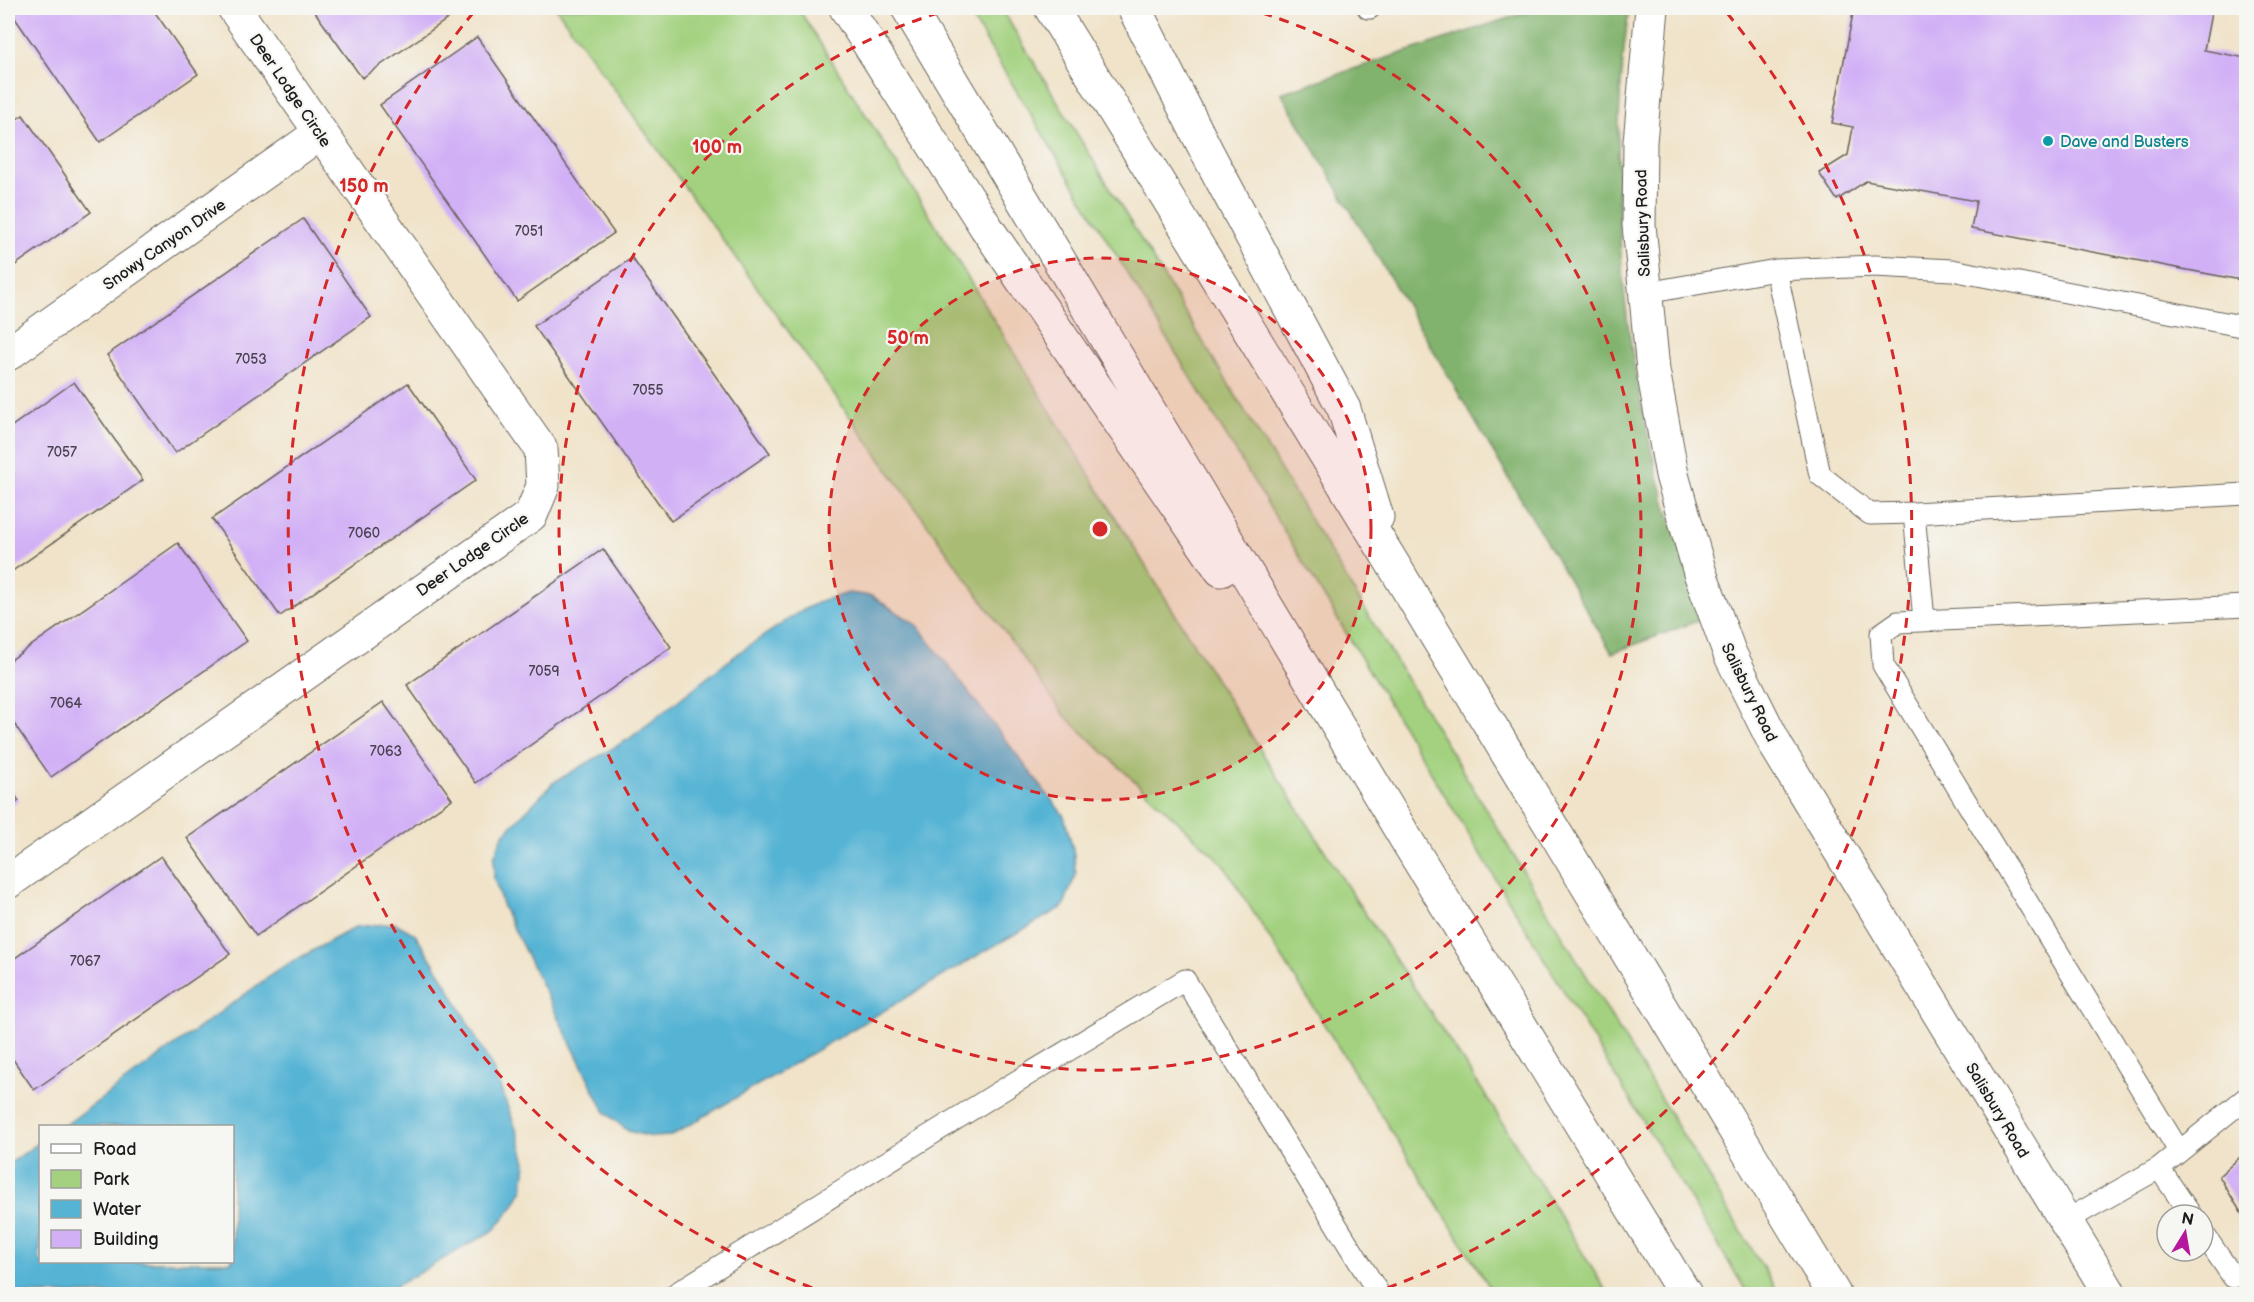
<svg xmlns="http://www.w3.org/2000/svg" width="2254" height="1302" viewBox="0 0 2254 1302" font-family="'Balsamiq Sans',sans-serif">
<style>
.green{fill:#a3d17f;stroke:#60764e;stroke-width:1.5}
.forest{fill:#82b36e;stroke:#4f6845;stroke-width:1.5}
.water{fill:#55b3d4;stroke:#386878;stroke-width:1.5}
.building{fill:#d2b0f6}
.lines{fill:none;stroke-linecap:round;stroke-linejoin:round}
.service-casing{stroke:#666259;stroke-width:23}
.minor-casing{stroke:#666259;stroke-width:35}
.tertiary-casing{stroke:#666259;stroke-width:35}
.motorway-casing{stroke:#666259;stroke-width:35}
.service{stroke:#fff;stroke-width:21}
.minor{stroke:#fff;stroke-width:33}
.tertiary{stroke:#fff;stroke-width:33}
.motorway{stroke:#fff;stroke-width:33}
.ring{fill:none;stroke:#d62828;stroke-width:3;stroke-dasharray:10 8}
.culture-dot{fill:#0f9aa8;stroke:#f6f6f2;stroke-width:2}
.labels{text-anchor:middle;stroke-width:4.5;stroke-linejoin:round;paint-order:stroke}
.number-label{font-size:14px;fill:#4a4152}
.street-label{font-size:16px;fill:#1c1c1c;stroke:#f6f6f2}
.culture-label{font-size:16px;fill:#0d838f;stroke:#f6f6f2;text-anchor:start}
.centre{fill:#d62828;stroke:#f6f6f2;stroke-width:3}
.ring-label{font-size:18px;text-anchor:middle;font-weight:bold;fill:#d62828;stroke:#f6f6f2;stroke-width:4.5;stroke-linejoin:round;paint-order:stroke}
</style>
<rect width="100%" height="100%" fill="#f6f6f2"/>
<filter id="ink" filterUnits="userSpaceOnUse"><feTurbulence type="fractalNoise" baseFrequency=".0167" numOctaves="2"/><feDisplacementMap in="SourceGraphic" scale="12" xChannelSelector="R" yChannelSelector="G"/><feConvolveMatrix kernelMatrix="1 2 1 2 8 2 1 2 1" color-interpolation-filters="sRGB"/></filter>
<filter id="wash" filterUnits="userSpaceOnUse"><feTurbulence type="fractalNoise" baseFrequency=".008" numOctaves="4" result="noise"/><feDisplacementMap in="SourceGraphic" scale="24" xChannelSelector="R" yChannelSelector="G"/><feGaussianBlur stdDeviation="1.35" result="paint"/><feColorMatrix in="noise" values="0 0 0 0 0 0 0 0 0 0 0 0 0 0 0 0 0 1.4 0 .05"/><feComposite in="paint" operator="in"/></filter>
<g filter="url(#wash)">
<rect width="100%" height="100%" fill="#f0e3c9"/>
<path class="green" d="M556,8H798L936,226L1209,669L1356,900L1486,1096L1608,1294H1494L1223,864L1065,716Z
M966,8H1001L1779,1294H1748Z"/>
<path class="forest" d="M1539,8H1629C1606,172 1619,342 1665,502C1676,541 1692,579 1705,618L1612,653L1281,93Z"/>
<path class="water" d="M849,593L872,596L917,625L1064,816L1073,849L1076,874L1063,907L992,947L671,1136L652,1137L628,1131L605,1112L503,907L494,878V857L503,835L554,782L629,739L741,651L801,611L823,600Z
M395,923L415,934L445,981L494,1071L518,1134L526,1162L523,1189L513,1207L494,1230L382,1294H8V1165L40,1142V1262H232V1126H64L281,968L356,927Z"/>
<g id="blocks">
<path class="building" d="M8,8H152L198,74L100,142Z
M312,8H457L459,11L362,78Z
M1854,8H2212L2204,50L2246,58V281L1971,229L1976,201L1866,181L1837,200L1819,173L1848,155L1853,127L1832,123Z
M477,37L614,233L517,301L380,105Z
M23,115L91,212L8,270V125Z
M303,219L371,317L175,453L107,355Z
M632,258L770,453L671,521L534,326Z
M74,382L143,480L8,574V429Z
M408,383L476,480L280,616L212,519Z
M178,543L247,641L51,777L8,715V662Z
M603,549L671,647L476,783L407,685Z
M383,702L452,799L256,936L187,838Z
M8,785L19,801L8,808Z
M161,856L230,954L34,1090L8,1052V963Z
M2246,1152V1221L2219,1176Z"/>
</g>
</g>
<g filter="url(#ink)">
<use href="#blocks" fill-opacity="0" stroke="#666259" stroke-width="1.5"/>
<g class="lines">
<defs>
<path id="service" d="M1368,8H1370
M1776,270L1820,475L1870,514L1914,513L2246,494
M1646,293L1776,270L1875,266L1952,270L2246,327
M1914,513L1924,620
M2179,1151L1883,665L1881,634L1898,622L2246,606
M2159,1168L2191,1215
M2065,1221L2159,1168L2246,1098
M2203,1233L2233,1277
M675,1294L1009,1086L1185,980L1379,1294"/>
<path id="minor" d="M8,354L320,133
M8,882L531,515L543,486L541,449L234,8"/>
<path id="tertiary" d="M1652,8L1640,142L1639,225L1653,370L1672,475L1700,573L1730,654L1776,746L2110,1294"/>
<path id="motorway" d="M846,8L986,227L1221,570
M908,8L1409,844L1685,1294
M1051,8L1391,561L1834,1294
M1134,8L1207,152L1344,409L1377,517"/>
</defs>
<use href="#service" class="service-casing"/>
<use href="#minor" class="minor-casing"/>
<use href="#tertiary" class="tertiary-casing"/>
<use href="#motorway" class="motorway-casing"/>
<use href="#service" class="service"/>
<use href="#minor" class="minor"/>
<use href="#tertiary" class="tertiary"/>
<use href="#motorway" class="motorway"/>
</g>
</g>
<circle cx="1100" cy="529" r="271" fill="#d62828" fill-opacity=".12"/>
<g class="ring">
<circle cx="1100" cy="529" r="271"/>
<path d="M1245 8A541 541 0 1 1 955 8"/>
<path d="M829 1294A812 812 0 0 1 473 13M1727 13A812 812 0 0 1 1371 1294"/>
</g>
<circle class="culture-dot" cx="2048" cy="141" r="6"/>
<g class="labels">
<g class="number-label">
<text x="529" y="236">7051</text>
<text x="251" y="364">7053</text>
<text x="648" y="395">7055</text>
<text x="62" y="457">7057</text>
<text x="364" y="538">7060</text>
<text x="544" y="676">7059</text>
<text x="66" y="708">7064</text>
<text x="386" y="756">7063</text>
<text x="85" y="966">7067</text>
</g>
<g class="street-label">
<text transform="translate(291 90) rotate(56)" y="6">Deer Lodge Circle</text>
<text transform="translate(1642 223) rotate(-92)" y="6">Salisbury Road</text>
<text transform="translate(164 244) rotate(-35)" y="6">Snowy Canyon Drive</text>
<text transform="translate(472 554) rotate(-35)" y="6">Deer Lodge Circle</text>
<text transform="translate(1750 692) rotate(64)" y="6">Salisbury Road</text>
<text transform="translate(1998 1110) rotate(59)" y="6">Salisbury Road</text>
</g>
<g class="culture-label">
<text x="2060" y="147">Dave and Busters</text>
</g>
</g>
<circle cx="1100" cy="529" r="9" class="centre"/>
<g class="ring-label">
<text x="717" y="153">100 m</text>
<text x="364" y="192">150 m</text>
<text x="908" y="344">50 m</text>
</g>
<rect width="2254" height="1302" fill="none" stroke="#f6f6f2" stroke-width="30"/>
<rect x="39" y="1125" width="195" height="138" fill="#f6f6f2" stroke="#9f9f9c" stroke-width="1.5"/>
<rect x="51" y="1144" width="30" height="9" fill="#ffffff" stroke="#9f9f9c" stroke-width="1.5"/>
<text x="93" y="1155" font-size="18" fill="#1c1c1c">Road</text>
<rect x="51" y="1170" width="30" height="18" fill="#a3d17f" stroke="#9f9f9c" stroke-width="1.5"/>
<text x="93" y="1185" font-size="18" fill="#1c1c1c">Park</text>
<rect x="51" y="1200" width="30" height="18" fill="#55b3d4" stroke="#9f9f9c" stroke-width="1.5"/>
<text x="93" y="1215" font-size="18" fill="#1c1c1c">Water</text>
<rect x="51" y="1230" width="30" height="18" fill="#d2b0f6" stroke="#9f9f9c" stroke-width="1.5"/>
<text x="93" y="1245" font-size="18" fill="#1c1c1c">Building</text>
<g transform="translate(2185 1233) rotate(11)"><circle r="28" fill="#f6f6f2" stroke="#9f9f9c" stroke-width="1.5"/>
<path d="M0-4.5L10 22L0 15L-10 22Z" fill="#b5179e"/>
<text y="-9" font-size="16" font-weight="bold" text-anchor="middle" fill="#1c1c1c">N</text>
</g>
</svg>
